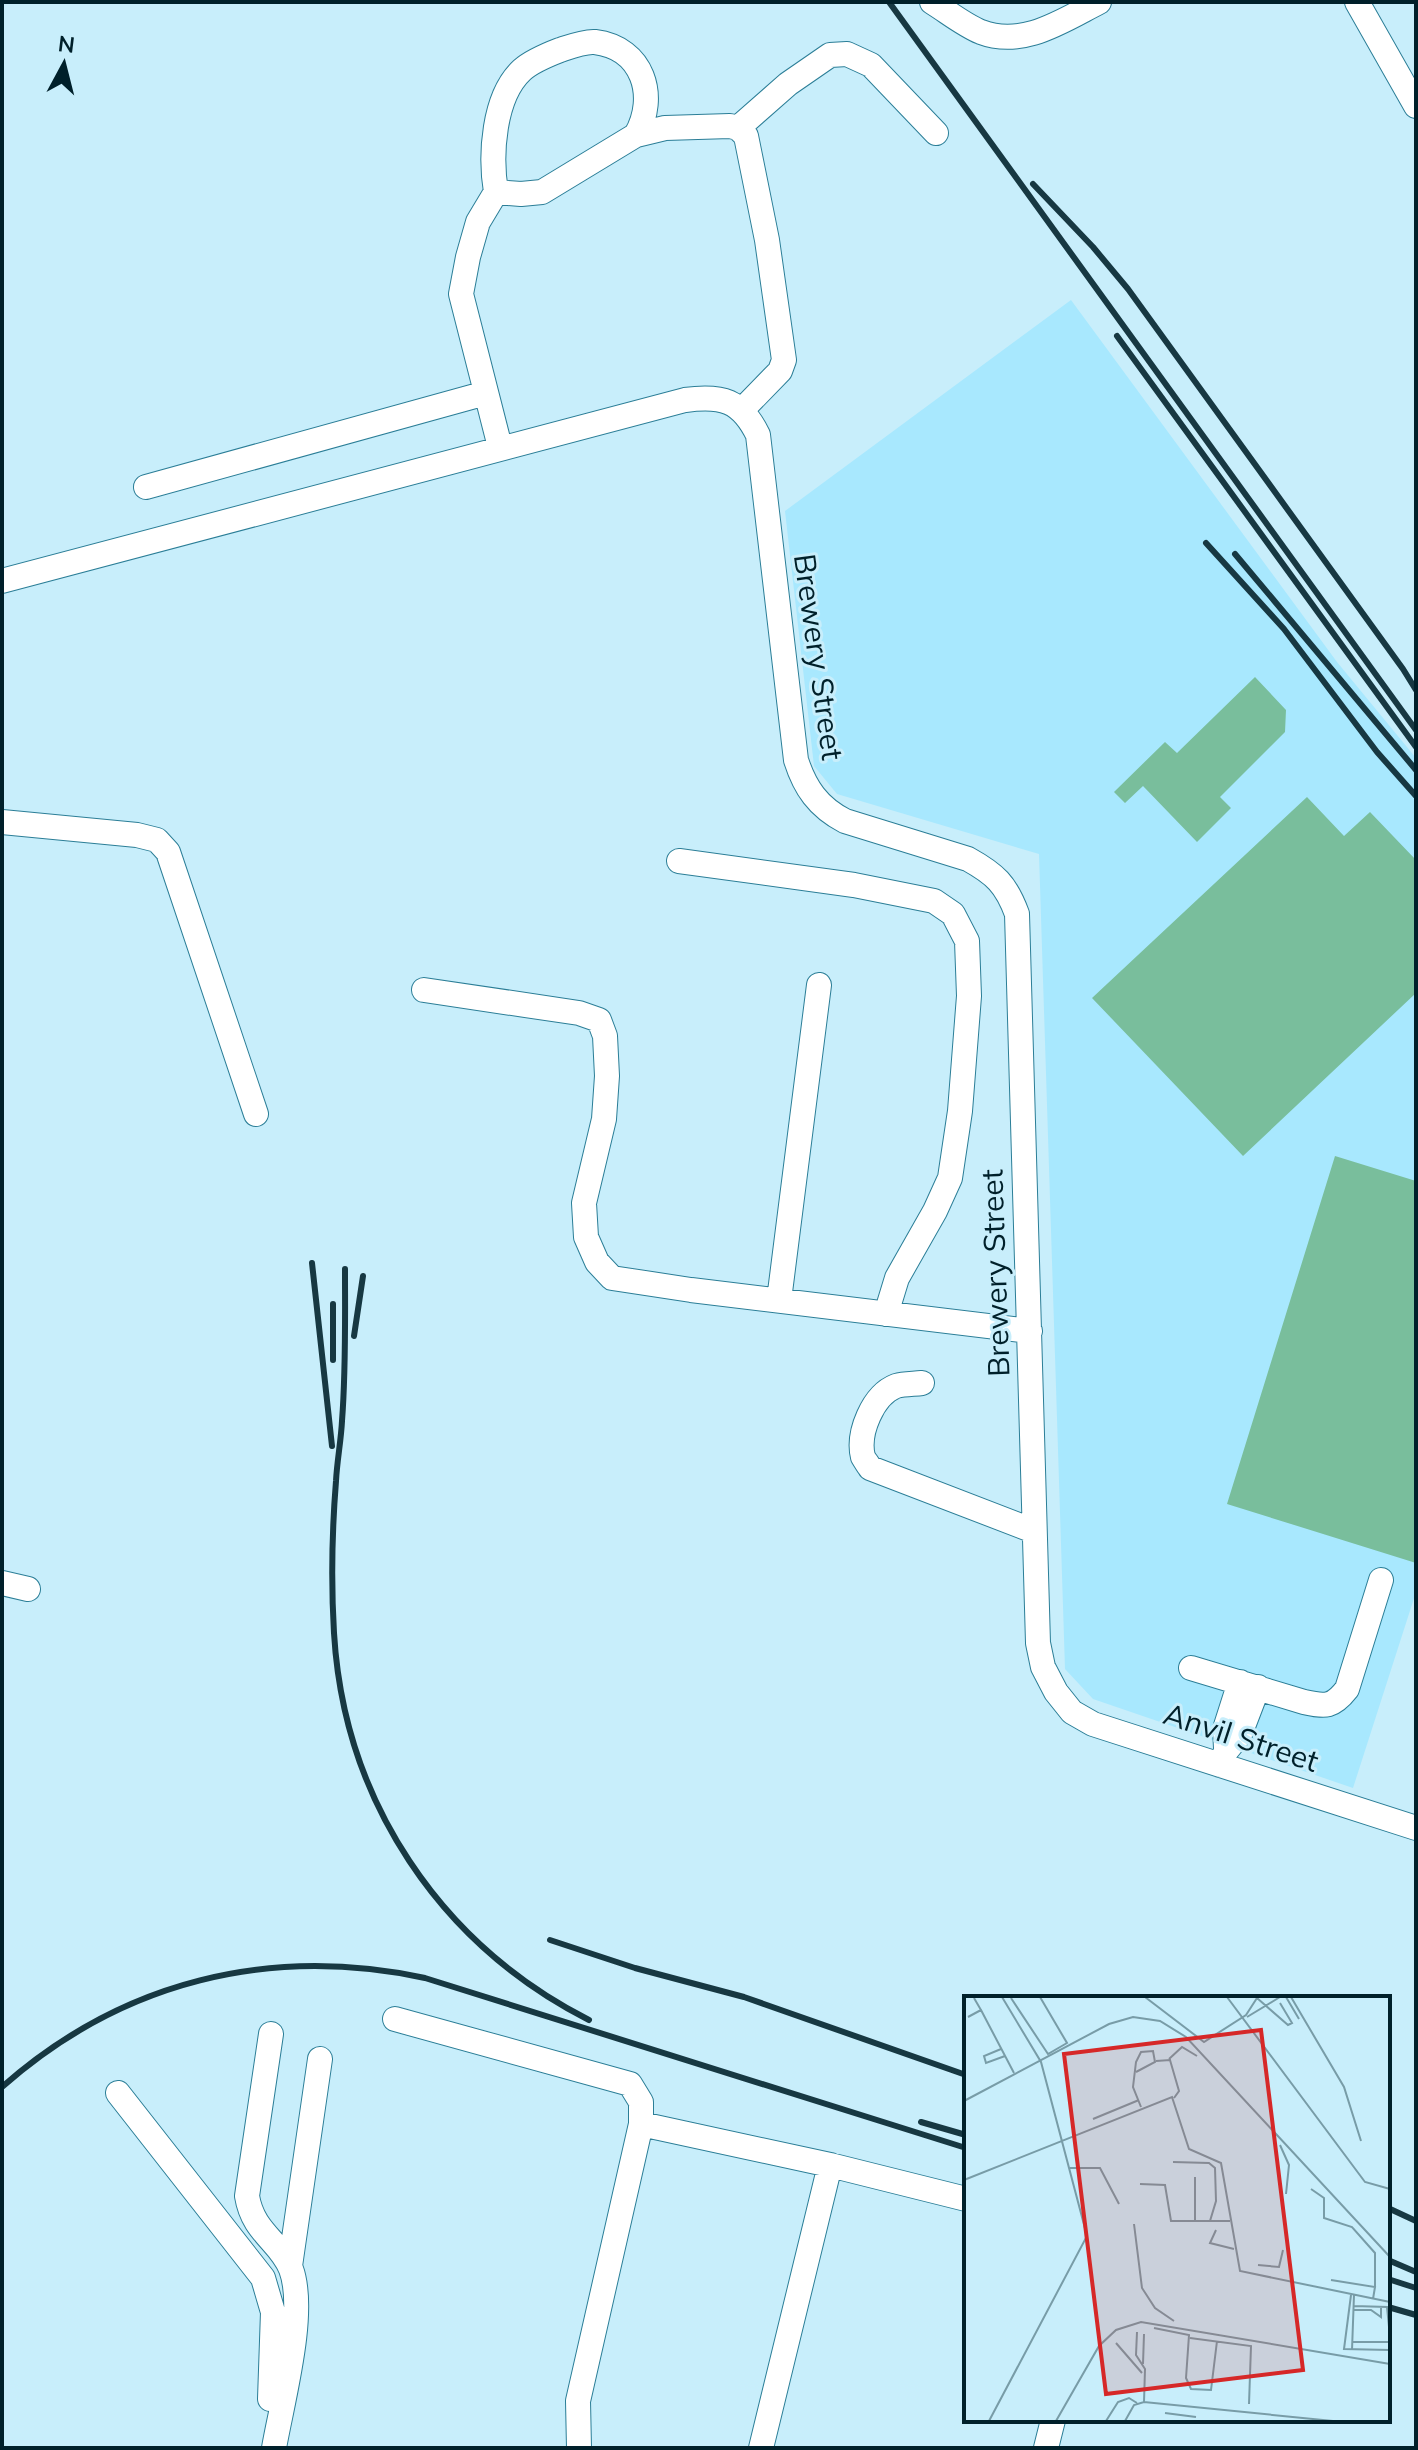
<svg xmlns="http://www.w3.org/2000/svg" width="1418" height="2450" viewBox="0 0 1418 2450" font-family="Mulish,sans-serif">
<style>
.built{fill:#a8e8fe}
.building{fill:#79be9c}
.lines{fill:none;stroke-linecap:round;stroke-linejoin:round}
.minor-casing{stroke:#2b7e97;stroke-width:26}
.minor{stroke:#fff;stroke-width:24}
.rail{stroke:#173842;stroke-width:6}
.labels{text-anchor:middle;stroke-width:6;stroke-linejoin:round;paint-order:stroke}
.street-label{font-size:30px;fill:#00202a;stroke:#c8eefb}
.inset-road{fill:none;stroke:#789ca7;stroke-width:2}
.view{fill:#d62828;fill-opacity:0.15;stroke:#d62828;stroke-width:4}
.inset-edge{fill:none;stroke:#00202a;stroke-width:4}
</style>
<rect width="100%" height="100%" fill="#c8eefb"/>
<path class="built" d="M1071,300L1337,662L1416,758V1592L1353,1788L1093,1699L1065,1669L1039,854L837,794L814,766L785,511Z"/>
<path class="building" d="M1255,677L1286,710L1285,732L1220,797L1231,808L1197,842L1143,786L1125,803L1114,792L1165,742L1177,753Z
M1307,797L1344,836L1370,812L1416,860V993L1243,1156L1092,998Z
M1335,1156L1416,1181V1563L1227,1504Z"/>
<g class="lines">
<defs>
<path id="minor" d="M932,2C948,12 964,25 981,32C1023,48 1062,21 1099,2
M1357,2L1416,106
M738,128L788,84L830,55L847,54L871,65L936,133
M636,135L665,128L730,126L738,128L746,136L767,240L784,360L780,371L742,410
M496,192L521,194L542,192L636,135C658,96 643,48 595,42C585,41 569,47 560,50C547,55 532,61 522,70C493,97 490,156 496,192L478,222L468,257L461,294L500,447
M146,487L486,393
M2,581L685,400C722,395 741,400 758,435L796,760C805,788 818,807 845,821L968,859C995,874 1006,884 1017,914L1038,1643L1043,1667L1056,1692L1072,1712L1093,1724L1416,1828
M2,822L137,835L157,840L168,852L256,1114
M679,861L854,885L934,901L953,914L967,941L969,996L960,1111L950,1178L935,1211L897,1278L886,1314
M424,990L579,1013L599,1020L605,1036L607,1076L604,1119L584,1203L586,1237L597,1262L612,1278L691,1290L1030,1331
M779,1300L819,985
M922,1383C914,1384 904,1384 896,1386C873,1395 857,1433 863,1457C864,1459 869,1466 870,1468L1034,1531
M2,1583L28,1589
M1191,1668L1304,1702C1326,1707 1333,1707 1347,1689L1381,1580
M1226,1748L1225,1729L1240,1682
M1220,1765L1226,1751L1240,1734L1258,1687
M395,2019L630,2084L641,2102V2124L578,2401L579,2448
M271,2034L247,2196C253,2233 280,2241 291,2269C307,2312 282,2402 274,2448
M118,2093L263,2278L273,2312L270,2399
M641,2124L830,2165L966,2199
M290,2266L320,2059
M761,2448L830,2165
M1046,2448L1053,2420"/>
</defs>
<use href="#minor" class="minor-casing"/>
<use href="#minor" class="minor"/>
<path class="rail" d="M889,2L1416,730
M1033,184L1093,247L1128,289L1403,669L1416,690
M1117,336L1416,747
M1206,543L1284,629L1377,752L1416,796
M1235,554L1416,770
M312,1263L332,1446
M345,1269C345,1320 346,1370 342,1421C341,1441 337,1461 336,1481C332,1531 331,1583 334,1633C344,1801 440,1944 589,2020
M333,1304V1360
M354,1336L363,1276
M550,1940L635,1968L744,1997L966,2075
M2,2087C122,1981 269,1945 425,1978L966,2148
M921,2122L966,2135
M1388,2208L1416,2221
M1388,2260L1416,2272
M1388,2279L1416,2288
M1388,2307L1416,2315"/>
</g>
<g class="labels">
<g class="street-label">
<text transform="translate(818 657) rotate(82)" y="10">Brewery Street</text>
<text transform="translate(996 1273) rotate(-92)" y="10">Brewery Street</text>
<text transform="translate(1241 1738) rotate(18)" y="10">Anvil Street</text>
</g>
</g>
<g transform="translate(964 1996)">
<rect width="426" height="426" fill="#c8eefb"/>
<path class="inset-road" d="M181,1L240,46L282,19L293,2L324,29L328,27L316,7M263,1L401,186L426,193M322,1L335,23M327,1L380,91L397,145M47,2L84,58L103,47L76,1M17,14L50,77M4,21L17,14L10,2M283,21L316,1M37,53L20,60L22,67L41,60M205,63L218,51L233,60M192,65L206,64L215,95L210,102M172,76L191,66L189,55L177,56L172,66L169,91L177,111M0,105L145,28L169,21L196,25L222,41L426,261M129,123L175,104M316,149L325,169L322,198M209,166L245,167L251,172L252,205L246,225M106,172H136L155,208M0,184L208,101L225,153L257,167L276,275L426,306M176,188L201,189L207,225H266M347,193L360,202V222L388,231L411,257V291M231,225V181M170,228L178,292L191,312L210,325M252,234L246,247L270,253M294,269L315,271L319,254M367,284L411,291L409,303M387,299L380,353L426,354M390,310L423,311L425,331M390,314H407L417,321V311M190,332L225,339L222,382L227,393L247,394L253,345M173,336L172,359L181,373L180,406M226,342L287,350L285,408M388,346H426M152,347L178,377M388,354L390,299M179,368L180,338M201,417L232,421M25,425L123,240L77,66L38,1M92,425L135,350L152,334L177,326L426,368M142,425L154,406L165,402L173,407M161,425L170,409L180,406L369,425"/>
<path class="view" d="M297,34L339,374L142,398L100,58Z"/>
<rect width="426" height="426" class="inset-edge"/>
</g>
<rect width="1418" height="2450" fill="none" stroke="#00202a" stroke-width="8"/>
<g transform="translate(64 64) rotate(7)" stroke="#c8eefb" stroke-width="6" paint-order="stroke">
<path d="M0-6L14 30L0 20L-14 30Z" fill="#00202a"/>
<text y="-12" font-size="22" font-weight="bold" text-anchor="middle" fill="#00202a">N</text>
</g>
</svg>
